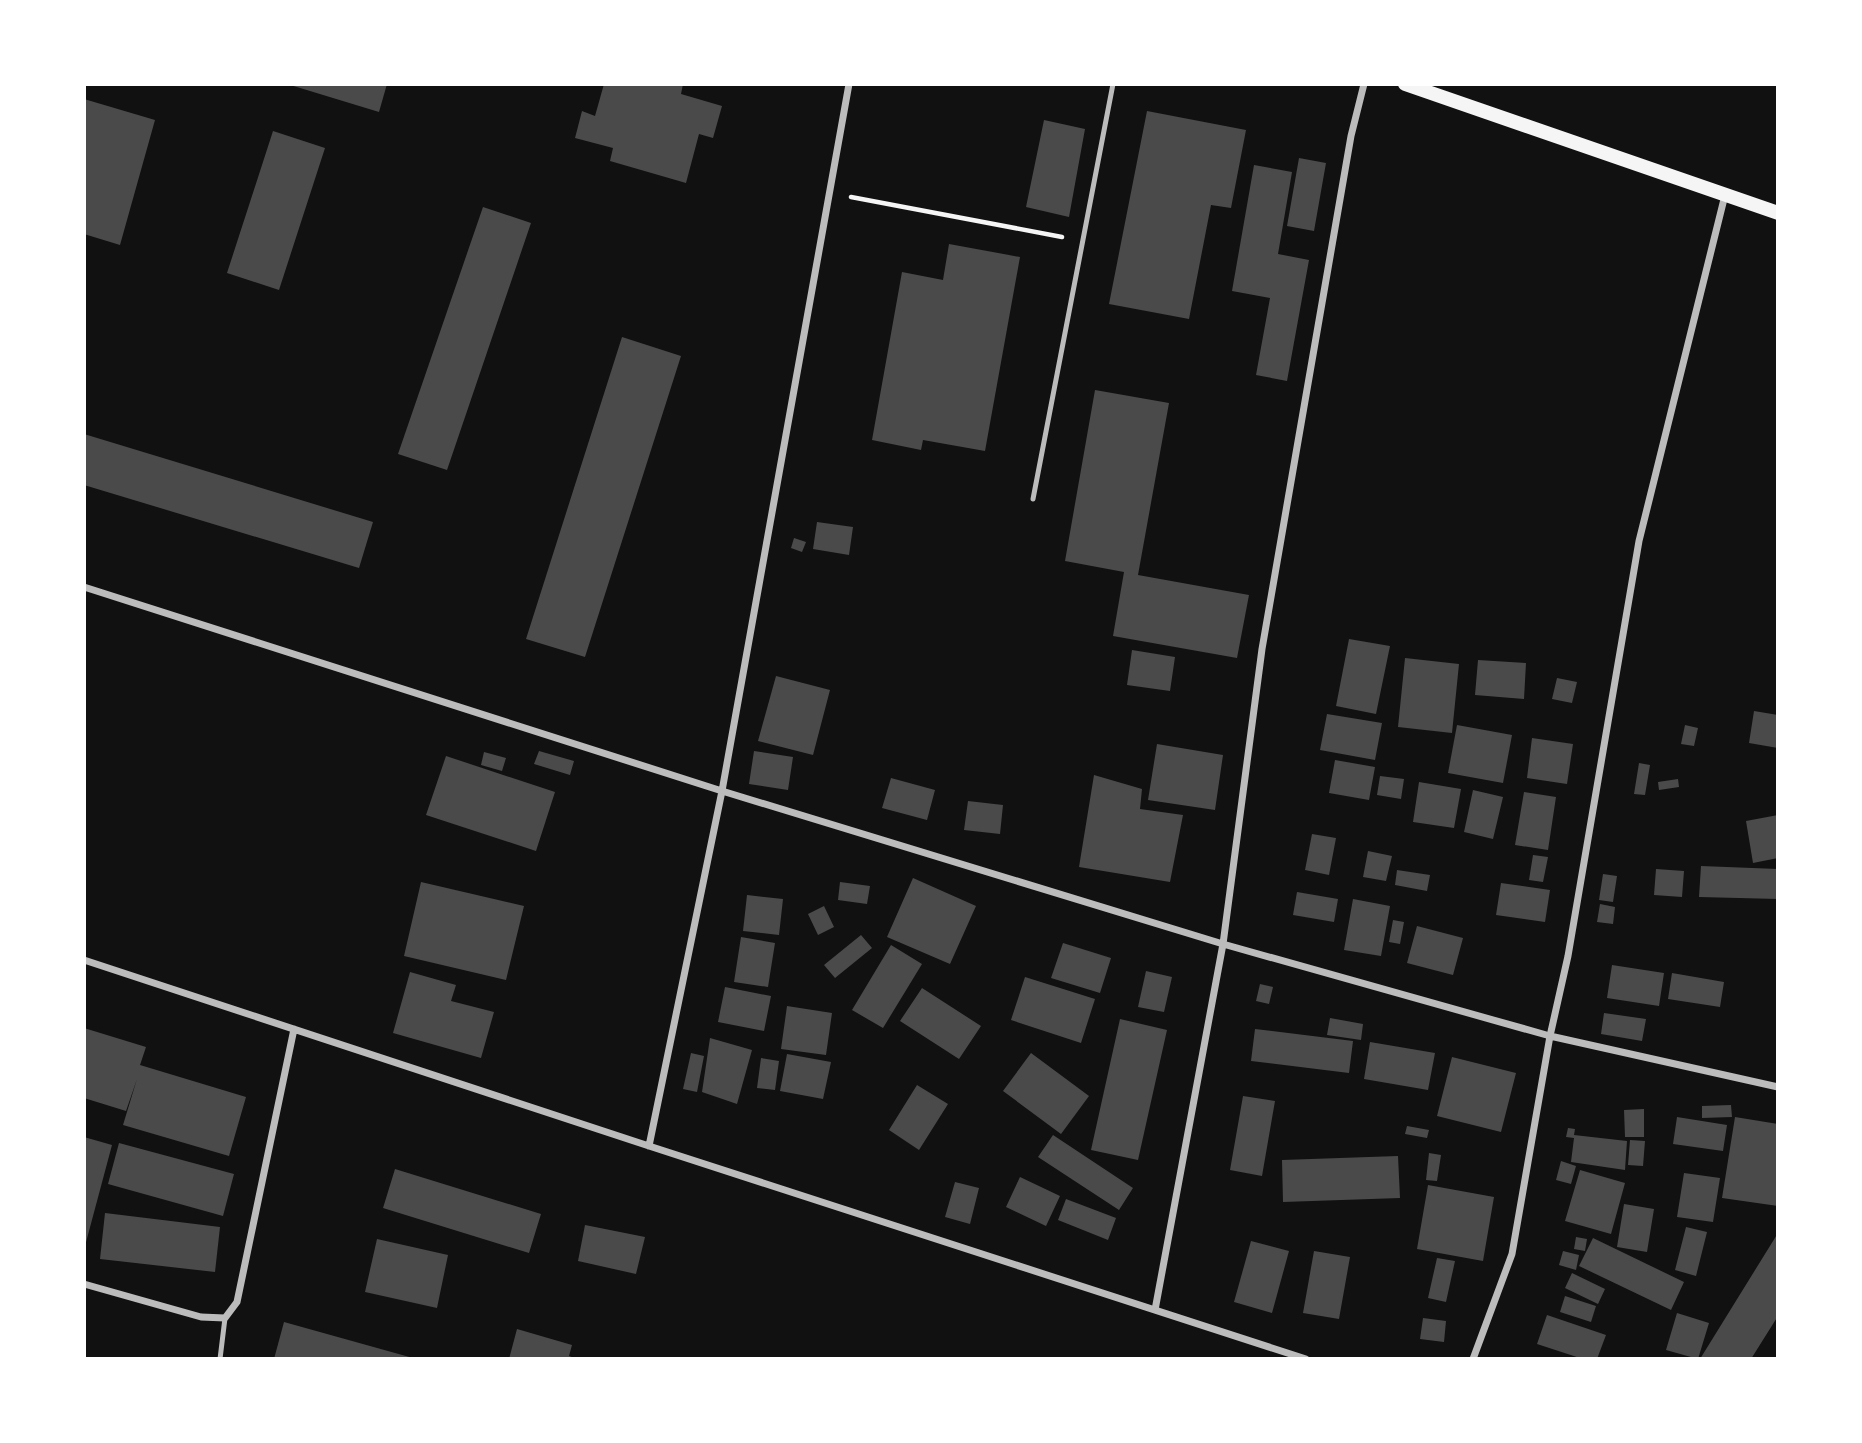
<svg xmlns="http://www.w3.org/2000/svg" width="1862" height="1443" viewBox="0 0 1862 1443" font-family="'DM Sans',sans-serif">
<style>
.building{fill:#4a4a4a}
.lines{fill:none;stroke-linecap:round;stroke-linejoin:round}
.path{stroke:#f5f5f5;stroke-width:4.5}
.service{stroke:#bcbcbc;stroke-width:5}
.minor{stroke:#bcbcbc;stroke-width:7}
.secondary{stroke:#f5f5f5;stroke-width:14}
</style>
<rect width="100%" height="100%" fill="#111"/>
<path class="building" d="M287,84H387L379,112Z
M604,84H683L681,94L722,106L713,138L699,134L686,183L610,161L613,148L575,138L582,111L595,116Z
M84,99L155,120L120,245L84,234Z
M1147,111L1246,130L1231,208L1211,205L1189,319L1109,304Z
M1044,120L1085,129L1069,217L1026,207Z
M273,131L325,148L279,290L227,273Z
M1299,158L1326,163L1314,231L1287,226Z
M1254,165L1292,172L1278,254L1309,260L1287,381L1256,375L1270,298L1232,291Z
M483,207L531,223L447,470L398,454Z
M949,244L1020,257L985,451L923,440L921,450L872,440L902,272L943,280Z
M622,337L681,356L585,657L526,639Z
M1095,390L1169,403L1138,575L1249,595L1237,658L1113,636L1124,572L1065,561Z
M84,434L373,522L359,568L84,485Z
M817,522L853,527L849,555L813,549Z
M794,538L806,542L802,552L791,548Z
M1349,639L1390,646L1376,714L1336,706Z
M1132,650L1175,657L1170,691L1127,685Z
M1405,658L1459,664L1452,733L1398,727Z
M1478,660L1526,663L1524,699L1475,695Z
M776,676L830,690L813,755L758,741Z
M1557,678L1577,682L1572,703L1552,699Z
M1754,711L1778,715V748L1749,743Z
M1327,714L1382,723L1375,760L1320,750Z
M1457,725L1512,735L1503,783L1448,773Z
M1685,725L1698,728L1694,746L1681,744Z
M1532,738L1573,744L1567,784L1527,778Z
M1157,744L1223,755L1215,810L1148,800Z
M539,751L574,761L570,775L534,764Z
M754,751L793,757L788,790L749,784Z
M484,752L506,758L502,771L481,765Z
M446,756L555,792L536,851L426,815Z
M1335,760L1375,767L1369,800L1329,793Z
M1639,763L1650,765L1645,795L1634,794Z
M1094,775L1142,789L1140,809L1183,815L1170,882L1079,867Z
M1380,776L1404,779L1401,799L1377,795Z
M891,778L935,790L927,820L882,808Z
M1678,779L1679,787L1659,790L1658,782Z
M1419,782L1461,789L1454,828L1413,822Z
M1473,790L1503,797L1493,839L1464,832Z
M1524,792L1556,797L1548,850L1515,845Z
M968,801L1003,805L1000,834L964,830Z
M1778,815V858L1753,863L1746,821Z
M1312,834L1336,838L1329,875L1305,870Z
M1368,851L1392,856L1386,881L1363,877Z
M1533,855L1548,857L1543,882L1529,880Z
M1701,866L1778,869V899L1699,897Z
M1656,869L1684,871L1682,897L1654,895Z
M1397,870L1430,875L1427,891L1395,885Z
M1603,874L1617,876L1613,902L1599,900Z
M913,878L976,906L950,964L887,937Z
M421,882L524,906L506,980L404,956Z
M840,882L870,886L867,904L838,900Z
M1501,883L1550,890L1545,922L1496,915Z
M1297,892L1338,899L1334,922L1293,915Z
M747,895L783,899L779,935L743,931Z
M1353,899L1390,906L1381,956L1344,950Z
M1600,904L1615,907L1613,924L1597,922Z
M824,906L834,927L818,935L808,914Z
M1393,920L1404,922L1400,944L1389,942Z
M1417,926L1463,938L1453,975L1407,963Z
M861,935L872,948L835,978L824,965Z
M741,937L775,943L768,987L734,982Z
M1063,943L1111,958L1100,993L1051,978Z
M891,945L922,964L883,1028L852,1010Z
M1612,965L1664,973L1659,1006L1607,998Z
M1146,971L1172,977L1164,1012L1138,1007Z
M410,972L456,985L451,1001L494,1012L481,1058L393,1033Z
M1672,973L1724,982L1720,1007L1668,999Z
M1025,977L1095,999L1081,1043L1011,1020Z
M1260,984L1273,987L1269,1004L1256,1001Z
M725,987L771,996L764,1031L718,1022Z
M922,988L981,1026L959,1059L900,1021Z
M787,1006L832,1013L826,1055L781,1049Z
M1604,1013L1646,1019L1642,1041L1601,1034Z
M1330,1018L1363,1024L1361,1040L1327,1035Z
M1120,1019L1167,1030L1138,1160L1091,1150Z
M84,1028L146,1047L140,1065L246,1097L229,1156L123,1125L137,1079L126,1111L84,1098Z
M1255,1029L1353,1041L1349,1073L1251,1061Z
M710,1038L752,1050L737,1104L702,1092Z
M1370,1042L1435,1053L1428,1090L1364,1079Z
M691,1053L704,1056L697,1092L683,1089Z
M1031,1053L1089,1096L1061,1134L1003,1091Z
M787,1054L831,1062L823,1099L780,1091Z
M1452,1057L1516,1073L1501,1132L1437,1116Z
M761,1058L779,1061L775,1090L757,1088Z
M917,1085L948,1104L919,1150L889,1130Z
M1243,1096L1275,1101L1262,1176L1230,1170Z
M1731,1105L1732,1117L1702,1118V1106Z
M1644,1109V1137H1625L1624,1110Z
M1677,1117L1727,1125L1723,1151L1673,1144Z
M1735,1117L1778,1124V1206L1722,1198Z
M1407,1126L1429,1130L1427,1138L1405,1134Z
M1568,1128L1575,1129L1574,1135L1627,1141L1625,1170L1571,1162L1574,1138L1566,1137Z
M1053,1135L1133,1188L1119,1210L1038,1157Z
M84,1137L112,1145L85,1246H84Z
M1630,1140L1645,1141L1643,1166L1628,1165Z
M119,1143L234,1174L223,1216L108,1184Z
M1429,1153L1441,1155L1437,1181L1426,1180Z
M1398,1156L1400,1198L1283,1202L1282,1160Z
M1561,1161L1576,1166L1571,1184L1556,1180Z
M395,1169L541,1214L529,1253L383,1208Z
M1580,1170L1625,1183L1611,1234L1565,1221Z
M1684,1173L1720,1178L1713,1222L1677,1217Z
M1020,1177L1060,1196L1046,1226L1006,1207Z
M955,1182L979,1188L970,1224L945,1217Z
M1428,1185L1494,1197L1483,1261L1417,1249Z
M1066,1199L1116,1218L1108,1240L1058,1220Z
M1624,1204L1654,1209L1647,1252L1617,1247Z
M105,1213L220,1227L215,1272L100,1259Z
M585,1225L645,1237L636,1274L578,1261Z
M1686,1227L1707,1232L1696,1276L1675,1270Z
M1778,1233V1316L1751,1359H1700Z
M1576,1237L1587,1239L1585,1251L1574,1249Z
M1593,1238L1684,1282L1671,1310L1579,1266Z
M377,1239L448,1255L437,1308L365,1292Z
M1251,1241L1289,1251L1272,1313L1234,1302Z
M1314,1251L1350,1257L1339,1319L1303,1313Z
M1563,1251L1579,1255L1576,1270L1559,1265Z
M1437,1258L1455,1261L1446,1302L1428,1298Z
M1572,1273L1605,1289L1598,1304L1565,1288Z
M1565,1296L1596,1306L1591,1322L1560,1312Z
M1677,1313L1709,1323L1698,1359L1666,1350Z
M1547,1315L1606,1335L1597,1359H1583L1537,1344Z
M1423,1318L1446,1321L1444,1342L1420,1339Z
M284,1322L413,1358V1359H274Z
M517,1329L572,1345L569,1356L577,1359H509Z"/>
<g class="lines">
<path class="path" d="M851,197L1062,237"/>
<path class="service" d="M1033,499L1113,84
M220,1359L225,1318"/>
<path class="minor" d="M84,587L722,791L1223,944L1550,1036L1778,1087
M84,960L649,1146L1306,1359
M649,1146L722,791L849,84
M84,1284L201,1317L225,1318L237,1302L294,1029
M1155,1310L1223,944L1262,649L1351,136L1364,84
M1473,1359L1512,1254L1550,1036L1568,956L1639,541L1725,195"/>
<path class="secondary" d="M1405,84L1778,213"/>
</g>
<rect width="1862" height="1443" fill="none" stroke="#ffffff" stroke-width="172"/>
</svg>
